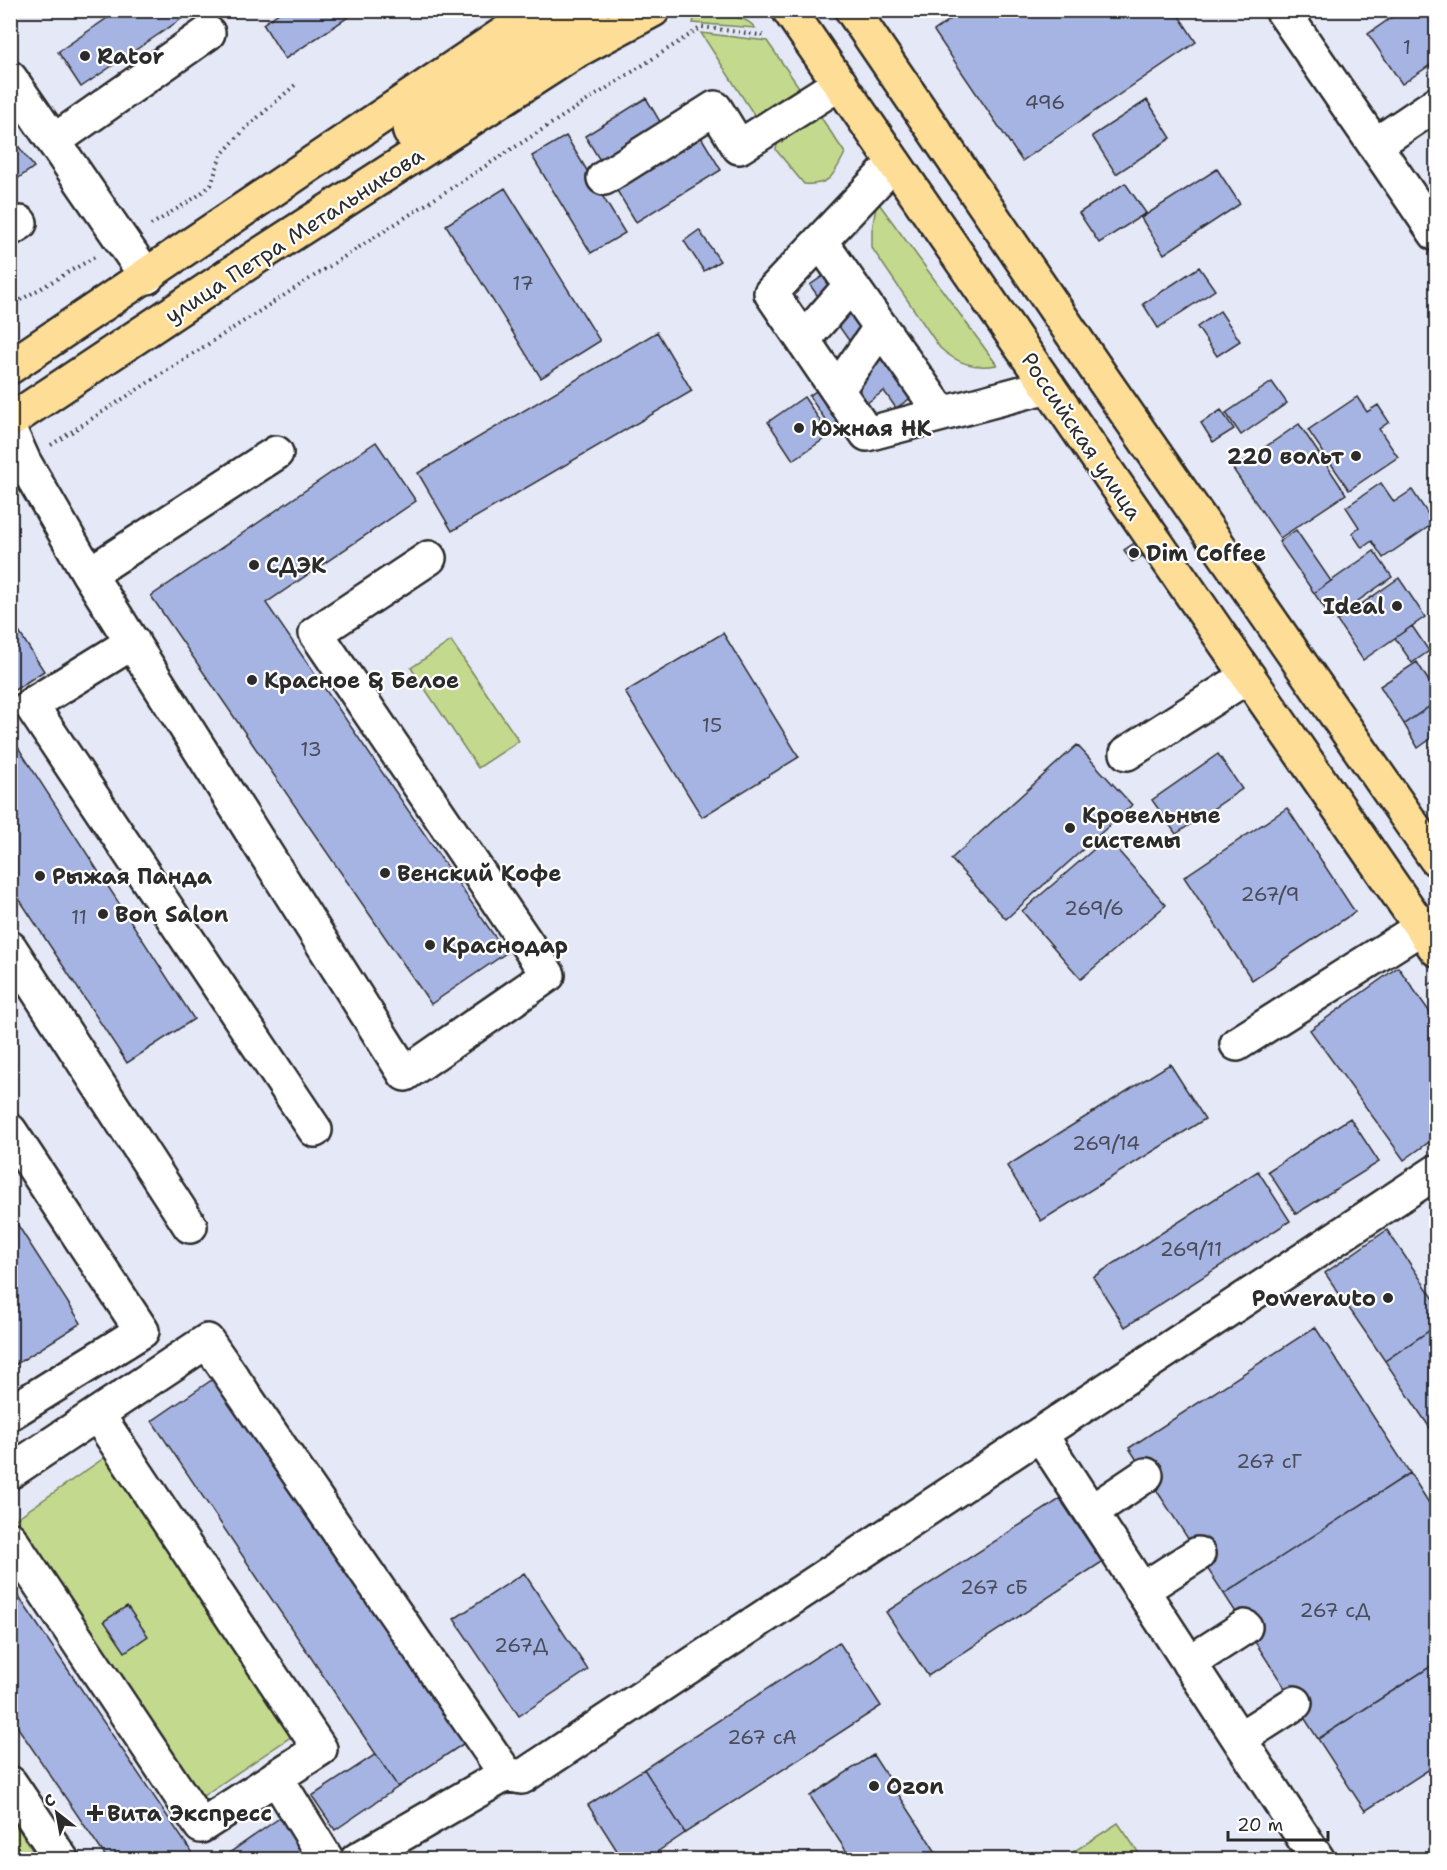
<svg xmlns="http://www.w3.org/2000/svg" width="1447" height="1870" viewBox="0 0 1447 1870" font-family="'Shantell Sans',sans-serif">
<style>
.green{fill:#c3d98e;stroke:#77825c;stroke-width:1.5}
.building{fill:#a6b4e4;stroke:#2b2b2b;stroke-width:1.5}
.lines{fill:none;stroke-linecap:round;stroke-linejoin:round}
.minor-casing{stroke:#2b2b2b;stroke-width:38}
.major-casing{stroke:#2b2b2b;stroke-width:38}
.path{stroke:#2b2b2b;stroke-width:4;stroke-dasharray:1.5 4.5;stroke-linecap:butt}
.minor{stroke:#fff;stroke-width:33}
.major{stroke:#fedd96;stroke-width:33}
.poi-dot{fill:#2b2b2b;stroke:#fff;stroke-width:2}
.labels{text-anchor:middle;stroke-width:4.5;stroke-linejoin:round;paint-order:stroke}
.number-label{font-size:20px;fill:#4a4d59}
.poi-label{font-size:22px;font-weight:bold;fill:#2b2b2b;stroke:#fff;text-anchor:start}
.street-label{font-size:22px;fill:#2b2b2b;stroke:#fff}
</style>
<rect width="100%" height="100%" fill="#e4e8f7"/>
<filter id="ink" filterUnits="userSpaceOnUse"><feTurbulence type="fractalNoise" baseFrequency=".0167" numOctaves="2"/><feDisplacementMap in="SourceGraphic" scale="12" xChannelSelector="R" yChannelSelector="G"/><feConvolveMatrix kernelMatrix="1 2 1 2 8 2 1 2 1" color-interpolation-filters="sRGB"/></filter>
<g filter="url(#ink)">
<path class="green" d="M707,15C722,17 746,14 755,28L693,23L695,16Z
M701,33L767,41L803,93L758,121Z
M818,113L845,153C834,174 831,186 804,184L776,150L778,138Z
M877,201L997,365C973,369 957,363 940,348L872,248V230Z
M451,641L519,741L478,768L411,668Z
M107,1456L295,1734L200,1798L14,1520Z
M11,1818L38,1859H11Z
M1118,1823L1143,1859H1062Z"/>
<path class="building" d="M119,10H189L190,13L81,87L58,52Z
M283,10H359L285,59L263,24Z
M964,10H1175L1196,42L1022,161L934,31Z
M1402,10H1434L1436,14V61L1402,84L1368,34Z
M646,98L662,125L601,162L585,136Z
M1147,100L1171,138L1116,174L1092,136Z
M566,136L625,233L591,253L532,156Z
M701,137L721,170L636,222L616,189Z
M13,139L34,167L10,184V141Z
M1217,169L1240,204L1164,254L1141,218Z
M1125,183L1146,213L1099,243L1079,213Z
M505,188L600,341L541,378L446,225Z
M699,230L720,261L704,271L684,241Z
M848,259L933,383L896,408L884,391L831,428L809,396L862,359L810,285Z
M1199,267L1215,290L1158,328L1143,304Z
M1220,311L1240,341L1217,356L1197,327Z
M657,332L692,391L452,531L418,473Z
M1272,382L1287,403L1241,435L1226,413Z
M804,397L830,435L793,460L768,422Z
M1357,397L1367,412L1378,405L1389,422L1379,429L1398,457L1349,490L1308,430Z
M1221,410L1234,429L1213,442L1201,423Z
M1299,424L1346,494L1280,538L1233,469Z
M376,442L416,501L266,603L506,953L431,1004L151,596Z
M1381,483L1394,502L1412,490L1434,523L1383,558L1372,541L1362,548L1352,533L1359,527L1346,507Z
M1296,530L1331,581L1314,593L1279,542Z
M1136,542L1144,555L1132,562L1124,550Z
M1374,551L1392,577L1332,619L1314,593Z
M1399,578L1425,617L1363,660L1337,621Z
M10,618L44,671L10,693Z
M1412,626L1429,651L1412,663L1395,638Z
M723,633L799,757L702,817L625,692Z
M1417,662L1436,693V702L1404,724L1380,686Z
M1436,702V735L1418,748L1404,724Z
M10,735L194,1019L127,1063L10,885Z
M1077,745L1132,805L1006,919L951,859Z
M1218,754L1242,789L1176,834L1152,800Z
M1287,808L1355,912L1252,980L1184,877Z
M1107,838L1166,905L1081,979L1022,911Z
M1398,967L1436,1021V1137L1404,1160L1310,1030Z
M1170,1064L1205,1119L1041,1221L1007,1166Z
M1350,1118L1379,1162L1296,1214L1268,1171Z
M1258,1171L1290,1221L1125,1327L1093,1277Z
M10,1213L81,1323L15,1365L10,1357Z
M1387,1230L1436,1302V1326L1385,1361L1325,1273Z
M1436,1326V1437L1385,1361Z
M1315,1327L1410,1473L1224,1594L1129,1448Z
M219,1375L466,1742L398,1787L152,1421Z
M1410,1473L1436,1514V1663L1318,1739L1224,1594Z
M1060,1499L1102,1562L928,1676L886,1612Z
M524,1573L588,1670L519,1716L454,1619Z
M10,1584L197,1860H108L10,1716Z
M127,1606L148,1636L125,1652L104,1621Z
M839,1642L881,1706L685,1833L644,1769Z
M1436,1663V1765L1365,1811L1318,1739Z
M376,1754L398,1787L335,1830L312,1796Z
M873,1755L930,1843L941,1860H852L810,1796Z
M644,1769L685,1833L645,1860H623L588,1805Z
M281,1817L303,1851L290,1860H219Z"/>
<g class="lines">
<defs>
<path id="minor" d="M1282,10L1436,234
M10,78L147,277
M54,141L208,33
M1375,145L1436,104
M894,163L771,293L867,434L1048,386
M604,178L715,108L739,147L840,83
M10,229L20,223
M820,241L942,414
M803,340L851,285
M837,390L881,327
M10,431L24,462L89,574L405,1074L548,975L316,633L429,558
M89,574L276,453
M133,642L31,705L315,1130
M1127,753L1248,676
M10,948L190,1226
M1237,1044L1422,927
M10,1131L142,1331L10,1413
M1040,1434L1318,1860
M10,1472L207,1341L506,1774
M1091,1512L1146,1475
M10,1539L201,1826L320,1749L97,1414
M1142,1590L1198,1554
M1189,1663L1245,1627
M1239,1739L1295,1703
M276,1777L327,1860
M10,1783L62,1860
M357,1860L506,1774L522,1777L1436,1172"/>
<path id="major" d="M789,10L1436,949
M852,10L1105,382L1436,859
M410,132L592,10
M10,367L539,10
M10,421L255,258L578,50L653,10"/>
</defs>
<use href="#minor" class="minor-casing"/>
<use href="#major" class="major-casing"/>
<path class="path" d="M151,225L196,197L211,185L221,155L247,127L295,85
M10,306L95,257
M51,445L702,27L767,36
M1430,983L1436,992"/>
<use href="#minor" class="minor"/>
<use href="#major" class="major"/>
</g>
</g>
<g class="poi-dot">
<circle cx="85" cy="56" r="6"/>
<circle cx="799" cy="428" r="6"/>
<circle cx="1356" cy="456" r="6"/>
<circle cx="1134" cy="553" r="6"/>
<circle cx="254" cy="565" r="6"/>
<circle cx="1397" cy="606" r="6"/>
<circle cx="252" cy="680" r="6"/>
<circle cx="1070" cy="828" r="6"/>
<circle cx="385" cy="873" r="6"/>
<circle cx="40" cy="876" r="6"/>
<circle cx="103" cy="914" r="6"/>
<circle cx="430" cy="945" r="6"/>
<circle cx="1388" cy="1298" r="6"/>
<circle cx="874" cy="1786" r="6"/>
<path d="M92 1804h6v6h6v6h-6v6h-6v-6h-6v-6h6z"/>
</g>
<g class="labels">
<g class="number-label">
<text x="1407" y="54">1</text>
<text x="1045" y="109">496</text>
<text x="523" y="290">17</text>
<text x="712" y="732">15</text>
<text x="311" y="756">13</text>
<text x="1270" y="901">267/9</text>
<text x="1094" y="915">269/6</text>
<text x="79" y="924">11</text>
<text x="1106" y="1150">269/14</text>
<text x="1191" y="1256">269/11</text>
<text x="1269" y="1468">267 сГ</text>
<text x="994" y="1594">267 сБ</text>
<text x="1335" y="1617">267 сД</text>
<text x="521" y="1652">267Д</text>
<text x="762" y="1744">267 сА</text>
</g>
<g class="poi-label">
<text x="97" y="64">Rator</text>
<text x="811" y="436">Южная НК</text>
<text x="1344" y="464" text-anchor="end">220 вольт</text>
<text x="1146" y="561">Dim Coffee</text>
<text x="266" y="573">СДЭК</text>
<text x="1385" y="614" text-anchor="end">Ideal</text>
<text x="264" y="688">Красное &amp; Белое</text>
<text x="1082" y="823">Кровельные<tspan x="1082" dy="25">системы</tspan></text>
<text x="397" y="881">Венский Кофе</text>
<text x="52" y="884">Рыжая Панда</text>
<text x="115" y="922">Bon Salon</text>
<text x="442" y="953">Краснодар</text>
<text x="1376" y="1306" text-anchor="end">Powerauto</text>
<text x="886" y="1794">Ozon</text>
<text x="107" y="1821">Вита Экспресс</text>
</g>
<g class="street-label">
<text transform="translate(294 235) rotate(-33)" y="8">улица Петра Метальникова</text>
<text transform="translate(1082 436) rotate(56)" y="8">Российская улица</text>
</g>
</g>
<rect width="1447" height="1870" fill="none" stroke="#fff" stroke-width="36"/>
<rect x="18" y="18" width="1411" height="1834" fill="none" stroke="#2b2b2b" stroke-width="2" filter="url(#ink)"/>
<g transform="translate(57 1813) rotate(329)" stroke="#ffffff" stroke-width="4.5" paint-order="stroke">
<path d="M0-4.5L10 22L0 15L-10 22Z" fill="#2b2b2b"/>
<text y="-9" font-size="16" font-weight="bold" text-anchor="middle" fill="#2b2b2b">С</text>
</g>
<path d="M1228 1831v9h100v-9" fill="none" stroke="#2b2b2b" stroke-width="3"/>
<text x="1237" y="1831" font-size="18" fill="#2b2b2b" stroke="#ffffff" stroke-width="4.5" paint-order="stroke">20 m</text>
</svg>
